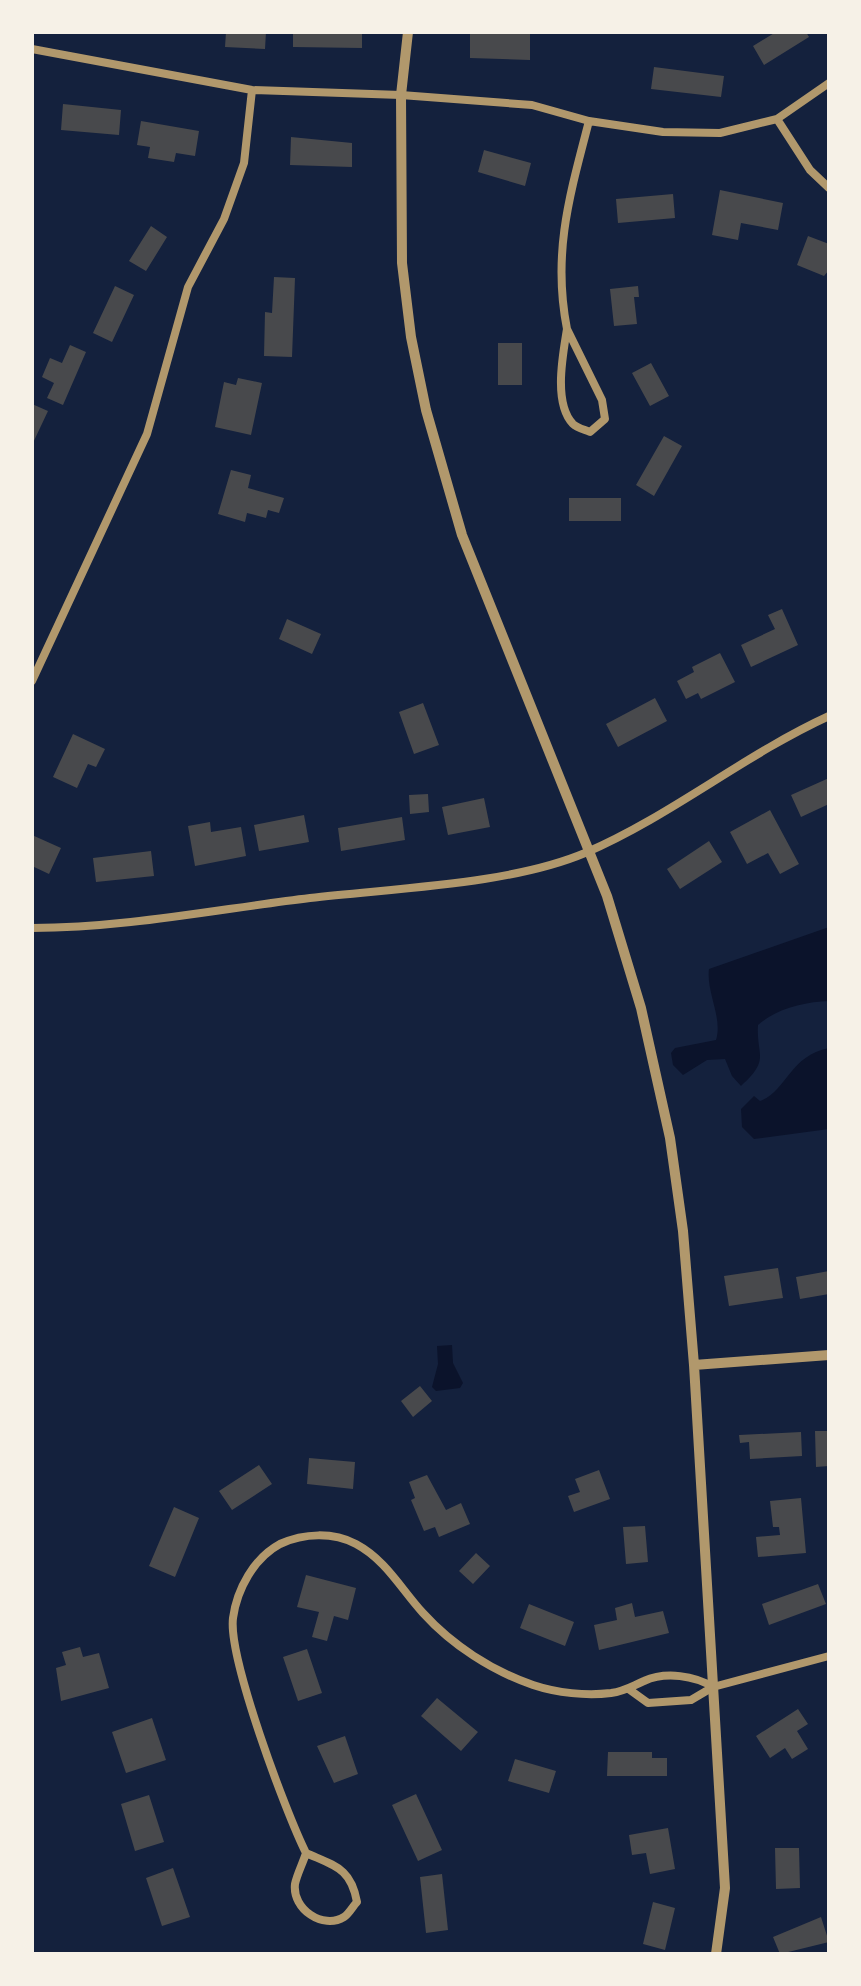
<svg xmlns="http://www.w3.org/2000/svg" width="861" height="1986" viewBox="0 0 861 1986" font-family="Ubuntu,sans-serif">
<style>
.water{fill:#0b132b}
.building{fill:#48494c}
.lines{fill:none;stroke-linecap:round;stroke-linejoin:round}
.minor{stroke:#b1986c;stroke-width:8}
.tertiary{stroke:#b1986c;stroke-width:10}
</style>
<rect width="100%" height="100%" fill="#14213d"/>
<path class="water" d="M829,927V1001C805,1002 777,1008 758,1025C756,1056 771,1059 741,1086L732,1076L725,1059L707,1060L683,1075L673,1065L671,1053L675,1048L716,1040C723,1018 706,992 709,969Z
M829,1048V1129L754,1139L742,1127L741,1109L754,1096L760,1101C787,1091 789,1056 829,1048Z
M452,1345L453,1363L463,1383L460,1388L436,1391L432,1387L438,1364L437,1346Z"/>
<path class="building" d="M226,32H266L265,49L225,47Z
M293,32H362V48L293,47Z
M776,32H806L809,37L764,65L753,46Z
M470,33L530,34V60L470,58Z
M654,67L724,76L721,97L651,89Z
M63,104L121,110L119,135L61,130Z
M141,121L199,131L195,156L176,153L174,162L148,158L150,147L137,145Z
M291,137L352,143V167L290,165Z
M484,150L531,163L525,186L478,172Z
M720,190L783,203L778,230L741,223L738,240L712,235Z
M673,194L675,218L618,223L616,199Z
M151,226L167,237L146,271L129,261Z
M808,236L829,244V270L824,276L797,265Z
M274,277L295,278L292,357L264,356L265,312L272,313Z
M115,286L134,295L112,342L93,333Z
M638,286L639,297H634L637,324L614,326L610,289Z
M498,343H522V385H498Z
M70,345L86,352L63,405L47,398L54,383L42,377L50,358L62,363Z
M651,363L669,396L650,406L632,373Z
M238,378L262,383L251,435L215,427L224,382L236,385Z
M32,404L48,411L32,445Z
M664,436L682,446L654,496L636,485Z
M231,470L251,475L248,488L284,498L279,513L268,510L266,518L247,513L245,522L218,514Z
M569,498H621V521H569Z
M782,609L798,645L751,667L741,645L775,629L768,615Z
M287,619L321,634L312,654L279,639Z
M720,653L735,682L701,699L698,693L686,699L677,681L694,672L692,667Z
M655,698L667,721L618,747L606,724Z
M423,703L439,745L414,754L399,712Z
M73,734L105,749L96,767L88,764L77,788L53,777Z
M829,778V804L801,817L791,795Z
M428,794L429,812L410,814L409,795Z
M484,798L490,827L448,835L442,807Z
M770,810L799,864L780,874L768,853L747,864L730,832Z
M304,815L309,842L259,851L254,825Z
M402,817L405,840L341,851L338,828Z
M210,822L211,832L241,827L246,856L195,866L188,826Z
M32,835L61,848L49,874L32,866Z
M709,841L722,862L680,889L667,869Z
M151,851L154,876L96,882L93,858Z
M778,1268L783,1298L729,1306L724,1276Z
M829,1271V1294L800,1299L796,1277Z
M420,1386L432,1401L413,1417L401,1401Z
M815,1431H829V1466L816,1467Z
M801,1432L802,1456L750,1459L749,1442L740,1443L739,1435Z
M309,1458L355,1462L353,1489L307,1484Z
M259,1465L272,1484L232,1510L219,1491Z
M599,1470L610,1499L574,1512L568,1496L580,1492L575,1479Z
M427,1475L446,1510L461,1503L470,1524L439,1537L435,1527L424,1531L411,1500L415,1498L409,1482Z
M801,1498L806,1553L758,1557L756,1537L780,1535L779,1527H773L770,1501Z
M174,1507L199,1518L175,1577L149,1566Z
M645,1526L648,1562L626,1564L623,1527Z
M476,1553L490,1566L473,1584L459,1571Z
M306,1575L356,1588L348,1620L334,1616L327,1641L312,1637L319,1612L297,1607Z
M818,1584L826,1604L769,1625L762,1604Z
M632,1603L635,1617L663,1611L669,1633L599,1650L594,1625L617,1620L615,1608Z
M529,1604L574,1622L565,1646L520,1628Z
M80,1647L83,1657L99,1653L109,1688L61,1701L56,1668L66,1665L62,1652Z
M307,1649L322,1693L298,1701L283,1657Z
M437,1698L478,1732L461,1751L421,1716Z
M798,1709L808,1724L797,1731L808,1749L792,1759L785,1748L770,1758L756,1736Z
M152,1718L166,1760L126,1773L112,1732Z
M345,1736L358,1774L334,1783L317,1746Z
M608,1752H652V1758H667V1776H607Z
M515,1759L556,1771L549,1793L508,1781Z
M416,1794L442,1850L418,1861L392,1805Z
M149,1795L164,1842L135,1851L121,1804Z
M668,1828L675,1869L650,1874L646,1853L632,1855L629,1835Z
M775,1848H799L800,1888L776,1889Z
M173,1868L190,1917L162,1926L146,1878Z
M442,1874L448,1930L426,1933L420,1877Z
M653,1902L675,1908L665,1950L643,1944Z
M821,1917L829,1942L780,1954L773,1937Z"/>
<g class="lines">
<path class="minor" d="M32,49L252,90L401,95L532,105L589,121L663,132L720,133L777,119L829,83
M777,119L810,170L829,188
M567,329L602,400L605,419L590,432C586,430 577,428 573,424C553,403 563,354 567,329Z
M567,329C552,253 570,194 589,121
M32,681L147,434L188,287L224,219L244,163L252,90
M32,928C125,928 218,909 310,898C393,888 509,885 585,853C671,816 744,755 829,716
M713,1687L829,1656
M306,1853C286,1813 228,1658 233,1618C237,1589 254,1558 280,1544C304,1533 333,1532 356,1544C386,1560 401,1589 423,1613C452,1645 492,1671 533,1685C557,1693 586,1696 611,1693C625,1691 632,1686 644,1681C666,1671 695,1676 713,1687L691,1700L648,1703L630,1690
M306,1853C335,1866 351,1868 357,1902C353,1906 349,1914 344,1917C323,1930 292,1909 295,1884C297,1874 303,1863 306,1853Z"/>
<path class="tertiary" d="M408,32L401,95L402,263L411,337L426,410L462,535L607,896L641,1008L670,1138L683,1231L694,1365L725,1888L716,1954
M694,1365L829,1355"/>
</g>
<rect width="861" height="1986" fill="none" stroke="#f6f1e7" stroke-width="68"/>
</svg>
